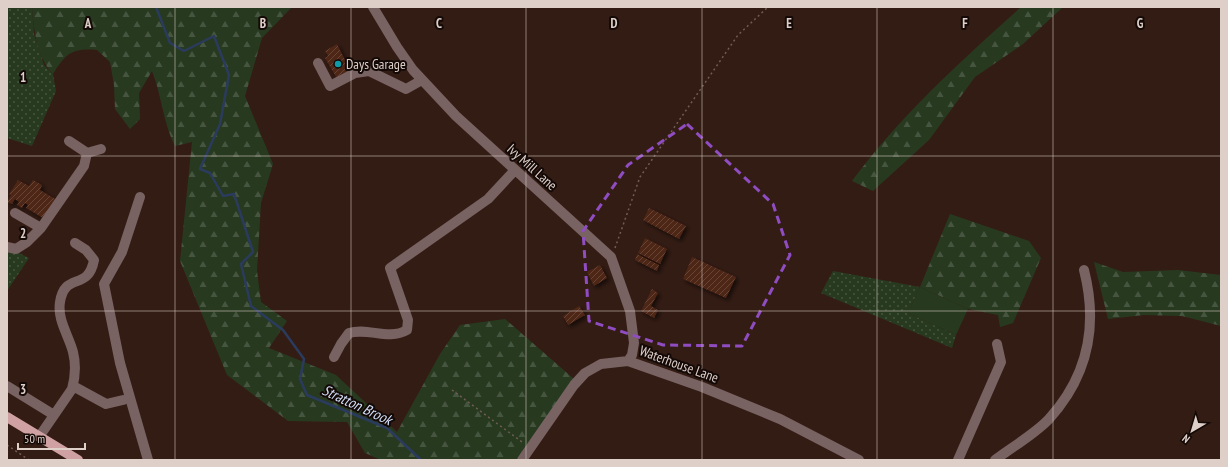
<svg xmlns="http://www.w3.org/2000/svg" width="1228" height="467" viewBox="0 0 1228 467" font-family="'PT Sans Narrow',sans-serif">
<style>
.grass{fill:url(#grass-dots)}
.forest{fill:url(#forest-firs)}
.pitch{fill:#273a20}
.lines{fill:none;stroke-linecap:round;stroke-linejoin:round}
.stream{stroke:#2b3b5e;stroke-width:2.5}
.building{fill:url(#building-hatch);filter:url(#shadow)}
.path{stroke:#705c55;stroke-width:1.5;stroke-dasharray:2 3;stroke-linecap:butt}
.minor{stroke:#786262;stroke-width:10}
.major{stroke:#cfa1a2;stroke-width:10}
.marked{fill:none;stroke:#8f4dc1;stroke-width:3;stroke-dasharray:8 5;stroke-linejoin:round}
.grid{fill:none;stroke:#dfcfc9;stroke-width:1;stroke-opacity:0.55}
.culture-dot{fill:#0f9aa8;stroke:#130906;stroke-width:1.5}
.labels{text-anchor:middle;stroke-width:4;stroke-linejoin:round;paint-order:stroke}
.poi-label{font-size:14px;fill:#dfcfc9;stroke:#130906;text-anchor:start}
.street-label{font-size:14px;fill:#dfcfc9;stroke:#130906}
.water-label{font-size:15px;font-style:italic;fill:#d2dff9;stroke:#130906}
.grid-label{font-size:13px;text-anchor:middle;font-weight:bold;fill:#dfcfc9;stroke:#130906;stroke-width:4;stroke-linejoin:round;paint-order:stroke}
</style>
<defs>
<pattern id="grass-dots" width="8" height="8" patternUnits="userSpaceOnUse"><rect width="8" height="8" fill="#273a20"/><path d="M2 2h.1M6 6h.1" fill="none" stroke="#46553f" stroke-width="1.8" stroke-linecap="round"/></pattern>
<pattern id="forest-firs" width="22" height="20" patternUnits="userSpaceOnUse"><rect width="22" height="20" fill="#273a20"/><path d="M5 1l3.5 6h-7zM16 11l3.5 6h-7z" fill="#46553f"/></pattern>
<pattern id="building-hatch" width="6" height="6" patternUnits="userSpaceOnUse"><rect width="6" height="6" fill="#4d2617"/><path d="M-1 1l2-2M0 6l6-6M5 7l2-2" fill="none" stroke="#664437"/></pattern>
<filter id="shadow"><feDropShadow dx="2.5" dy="2.5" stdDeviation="2" flood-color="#0009"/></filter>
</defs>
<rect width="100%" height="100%" fill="#331c14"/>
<path class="grass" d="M7,7H32L34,34L44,65L53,74L56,91L32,146L7,138Z
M7,247L29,258L7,291Z
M833,271L920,287L908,313L956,335L952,348L821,293Z"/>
<path class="forest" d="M32,7H292L262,38L245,96L273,164L261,203L257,271L261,302L287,321L269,348L336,375L397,432L440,354L460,325L505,319L574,379L516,460H381L365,453L347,422L288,421L227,375L180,261L192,142L175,146C163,123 162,96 152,71L139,93L140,119L130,129L115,109L114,85L110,62L97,50C72,48 66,53 53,74C36,56 34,30 32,7Z
M1021,7H1063L1023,44L975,77L929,140L873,191L852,181C900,116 961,61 1021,7Z
M950,214L1029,241L1041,258L1013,323L1000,327L998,315L968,309L920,287Z
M1094,262L1123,272L1178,270L1221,275V326L1182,316L1144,315L1108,319Z"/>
<path class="pitch" d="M920,287L968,309L956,335L908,313Z"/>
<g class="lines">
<path class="stream" d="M156,7L170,43L184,51L214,36L229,75L220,124L200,169L210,173L223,196L234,194L253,252L241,264L251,306L283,330L304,359L300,379L307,395L387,428L421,460"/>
</g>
<path class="building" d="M337,44L350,70L336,77L325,58L328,56L325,51Z
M18,180L29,186L33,180L42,185L40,190L57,200L43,218L26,208L28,205L25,203L22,208L17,205L19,202L15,199L12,204L7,202L11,195L9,194Z
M649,208L686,226L679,239L643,220Z
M645,238L667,249L660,264L638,253Z
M637,254L659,265L657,271L635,260Z
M692,257L736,277L726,298L683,279Z
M600,265L607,278L594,286L587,272Z
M652,289L658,293L651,306L658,310L654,318L641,311Z
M579,306L585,315L568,325L563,316Z"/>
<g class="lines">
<path class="path" d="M615,248L640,177L738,35L768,7
M452,390L522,442
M7,445L29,460"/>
<path class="minor" d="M373,7L397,47L413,70L456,116L611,257L630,311L634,343L632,355L628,361
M318,63L330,86L355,73L369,71L406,89L422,80
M87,153L101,149
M140,197L122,252L104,284L120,363L148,460
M15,213L41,228
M7,247L16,249L27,242L41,228L84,166L87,153L69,141
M334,357L341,344L349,333C368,327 388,341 407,330L408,320L390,268L488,199L515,170
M7,386L54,415
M73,386L106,404L123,400
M39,437L72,389C75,378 76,364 73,352C69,336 57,320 60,302C65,271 88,292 94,260L86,250L75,243
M522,460L574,385L585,373L601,364L628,361L702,387L780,419L859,460
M958,460L1001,362L997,344
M995,460C1012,447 1035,434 1049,419C1088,376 1098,325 1084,270"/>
<path class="major" d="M7,417L78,460"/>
</g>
<path class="marked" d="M687,124L773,204L790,255L742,346L663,345L589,321L583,231L628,165Z"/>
<path class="grid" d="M175,7V460M351,7V460M526,7V460M702,7V460M877,7V460M1053,7V460M7,156H1221M7,311H1221"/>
<circle class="culture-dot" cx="338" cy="64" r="4"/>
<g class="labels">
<g class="poi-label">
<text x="346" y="69">Days Garage</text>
</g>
<g class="street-label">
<text transform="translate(532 167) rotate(42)" y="5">Ivy Mill Lane</text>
<text transform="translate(679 364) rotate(20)" y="5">Waterhouse Lane</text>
</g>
<g class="water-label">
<text transform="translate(357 405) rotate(25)" y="5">Stratton Brook</text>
</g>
</g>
<g class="grid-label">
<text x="88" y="28">A</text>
<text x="263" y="28">B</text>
<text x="439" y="28">C</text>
<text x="614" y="28">D</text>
<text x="789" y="28">E</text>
<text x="965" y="28">F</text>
<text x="1140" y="28">G</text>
<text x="23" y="82">1</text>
<text x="23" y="238">2</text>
<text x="23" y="394">3</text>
</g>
<rect width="1228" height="467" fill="none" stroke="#dfcfc9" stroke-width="16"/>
<g transform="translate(1192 431) rotate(218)" stroke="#130906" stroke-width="3" paint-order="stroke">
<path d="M0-3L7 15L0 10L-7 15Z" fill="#dfcfc9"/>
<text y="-6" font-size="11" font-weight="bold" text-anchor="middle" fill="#dfcfc9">N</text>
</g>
<path d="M18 443v6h67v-6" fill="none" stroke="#dfcfc9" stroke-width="2"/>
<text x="24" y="443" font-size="12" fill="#dfcfc9" stroke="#130906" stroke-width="3" paint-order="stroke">50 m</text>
</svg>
